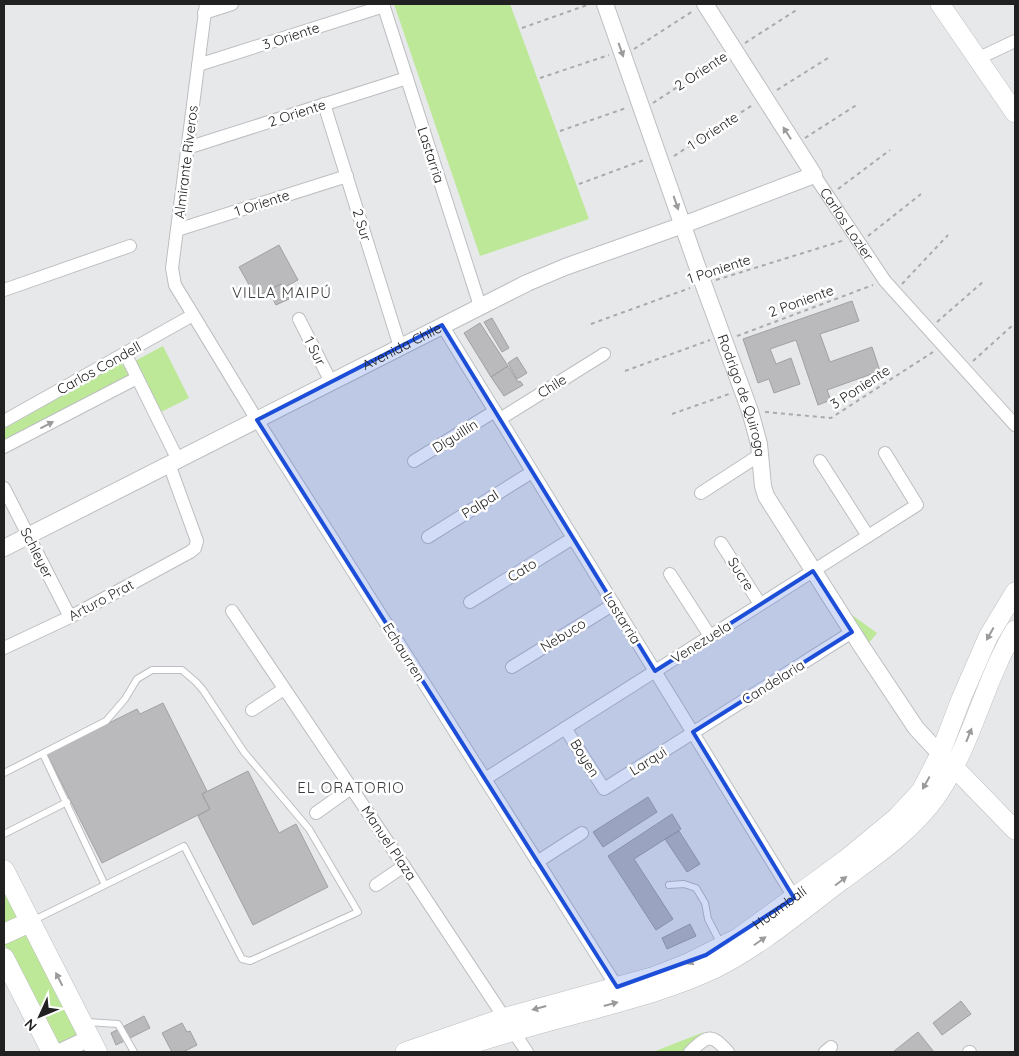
<svg xmlns="http://www.w3.org/2000/svg" width="1019" height="1056" viewBox="0 0 1019 1056" font-family="Quicksand,sans-serif">
<style>
.green{fill:#bde898}
.building{fill:#bab9bb;stroke:#a1a0a2}
.lines{fill:none;stroke-linecap:round;stroke-linejoin:round}
.service-casing{stroke:#bdbec1;stroke-width:8}
.minor-casing{stroke:#bdbec1;stroke-width:14}
.tertiary-casing{stroke:#bdbec1;stroke-width:18}
.secondary-casing{stroke:#bdbec1;stroke-width:20}
.primary-casing{stroke:#bdbec1;stroke-width:21}
.path{stroke:#a9aaac;stroke-width:2;stroke-dasharray:4 4;stroke-linecap:butt}
.service{stroke:#fff;stroke-width:6}
.minor{stroke:#fff;stroke-width:12}
.tertiary{stroke:#fff;stroke-width:16}
.secondary{stroke:#fff;stroke-width:19}
.primary{stroke:#fff;stroke-width:20}
.oneway{fill:#9b9b9c}
.marked{fill:#1d4ed8;fill-opacity:0.2;stroke:#1d4ed8;stroke-width:4;stroke-linejoin:round}
.labels{text-anchor:middle;stroke-width:5;stroke-linejoin:round;paint-order:stroke}
.street-label{font-size:14px;fill:#212122;stroke:#fff}
.neighbourhood-label{font-size:15px;letter-spacing:1px;fill:#3c3d3f;stroke:#fff}
</style>
<rect width="100%" height="100%" fill="#e6e8ea"/>
<path class="green" d="M394,4H510L589,219L480,256Z
M163,346L189,398L159,413L133,362Z
M121,362L130,377L4,444V429Z
M848,612L877,633L868,644Z
M4,888L80,1035L57,1047L4,943Z
M704,1032L682,1052H653Z"/>
<path class="building" d="M279,245L298,280L283,288L281,284L256,297L239,267Z
M281,284L289,299L276,305L268,290Z
M852,301L859,321L820,334L830,362L872,347L880,371L827,390L831,400L818,405L796,340L770,349L776,364L791,358L800,384L774,393L769,379L758,383L743,339Z
M492,318L509,348L502,352L484,322Z
M480,323L508,366L491,377L464,333Z
M517,357L527,373L517,379L508,363Z
M508,366L518,382L520,381L523,385L504,396L491,377Z
M163,703L207,791L202,794L210,809L102,863L47,754L137,709L140,714Z
M248,771L279,833L296,824L328,887L253,925L198,816L210,809L202,794Z
M648,797L657,812L603,847L593,832Z
M672,814L681,829L634,859L673,919L656,930L608,856Z
M679,831L700,864L687,872L665,839Z
M690,924L696,936L667,949L662,938Z
M961,1001L971,1014L942,1035L933,1023Z
M144,1016L150,1028L116,1045L111,1033Z
M182,1023L187,1032L190,1031L197,1045L183,1052H172L162,1033Z
M918,1032L934,1052H893Z"/>
<g class="lines">
<defs>
<path id="service" d="M43,754L105,885
M4,773L106,721L125,699L137,679L152,670H182L196,682L203,690L244,752L309,829L358,912L250,961L242,959L184,846L34,920
M4,834L67,802
M669,885L684,884L696,888L705,903L708,919L721,944
M87,1022L118,1024L134,1052"/>
<g id="minor">
<path d="M206,4L172,268L175,285L257,420L617,987"/>
<path d="M383,4L480,306"/>
<path d="M204,13L232,4"/>
<path d="M977,59L1015,41"/>
<path d="M198,65L384,6"/>
<path d="M324,104L400,347"/>
<path d="M187,148L407,78"/>
<path id="s1" d="M814,175L885,281L1015,425"/>
<path d="M177,230L347,176"/>
<path d="M4,290L130,246"/>
<path d="M299,319L331,382"/>
<path d="M442,325L797,902"/>
<path d="M125,353L178,460"/>
<path d="M500,419L604,354"/>
<path d="M4,421L193,315"/>
<path d="M4,447L137,378"/>
<path d="M414,461L495,411"/>
<path d="M820,461L868,536"/>
<path d="M4,488L70,617"/>
<path d="M701,493L761,454"/>
<path d="M428,537L532,472"/>
<path d="M721,543L760,604"/>
<path d="M670,574L710,636"/>
<path d="M470,602L573,538"/>
<path d="M232,611L404,866L527,1052"/>
<path d="M4,648L70,617L190,552L195,548L197,541L169,464"/>
<path d="M512,667L614,604"/>
<path d="M252,710L284,689"/>
<path d="M565,728L604,789L852,632"/>
<path d="M485,779L917,505L885,453"/>
<path d="M316,813L351,788"/>
<path d="M537,862L582,833"/>
<path d="M376,885L404,866"/>
<path d="M690,1052C708,1035 711,1033 728,1052"/>
<path d="M825,1052L831,1047"/>
<path d="M969,1052H970"/>
</g>
<g id="tertiary">
<path id="s2" d="M605,4L703,283L750,411L759,444L763,486L766,496L862,647L916,728L940,754"/>
<path id="s3" d="M4,548L527,283L565,267L683,225L814,175L705,4"/>
<path d="M60,1052L90,1038"/>
</g>
<g id="secondary">
<path d="M940,4L1015,113"/>
<path d="M947,760L1015,830"/>
<path id="s4" d="M405,1052L503,1018L652,977L688,963L738,938L845,860L897,817L921,791L940,754L961,699L988,637L1015,592"/>
<path d="M447,1052C496,1035 546,1022 595,1009C635,998 676,987 714,969C759,947 800,912 841,881C875,856 911,832 936,797C972,746 983,683 1015,630"/>
</g>
<path id="primary" d="M4,870L97,1052
M4,934L30,922
M4,958L52,1052"/>
</defs>
<use href="#service" class="service-casing"/>
<use href="#minor" class="minor-casing"/>
<use href="#tertiary" class="tertiary-casing"/>
<use href="#secondary" class="secondary-casing"/>
<use href="#primary" class="primary-casing"/>
<path class="path" d="M522,28L590,4
M745,43L798,9
M634,49L693,11
M540,78L609,55
M777,90L828,58
M653,103L722,58
M560,131L626,108
M805,138L858,104
M674,156L754,104
M579,184L644,160
M838,189L890,150
M868,236L921,194
M716,280L845,240
M902,284L948,235
M937,322L984,281
M591,324L690,288
M737,336L873,285
M973,361L1014,324
M625,371L710,340
M765,412L831,418L933,352
M672,414L729,394"/>
<use href="#service" class="service"/>
<use href="#minor" class="minor"/>
<use href="#tertiary" class="tertiary"/>
<use href="#secondary" class="secondary"/>
<use href="#primary" class="primary"/>
</g>
<defs><path id="oneway-solid" d="M-6-.8H1V-3.2L6.5 0L1 3.2V.8H-6Z" transform="scale(1.25)"/></defs>
<g class="oneway">
<use href="#oneway-solid" transform="translate(621 50) rotate(70)"/>
<use href="#oneway-solid" transform="translate(787 133) rotate(-123)"/>
<use href="#oneway-solid" transform="translate(676 203) rotate(71)"/>
<use href="#oneway-solid" transform="translate(47 425) rotate(-27)"/>
<use href="#oneway-solid" transform="translate(990 634) rotate(119)"/>
<use href="#oneway-solid" transform="translate(969 735) rotate(-68)"/>
<use href="#oneway-solid" transform="translate(926 783) rotate(119)"/>
<use href="#oneway-solid" transform="translate(841 881) rotate(-37)"/>
<use href="#oneway-solid" transform="translate(760 941) rotate(-35)"/>
<use href="#oneway-solid" transform="translate(694 961) rotate(156)"/>
<use href="#oneway-solid" transform="translate(59 979) rotate(-117)"/>
<use href="#oneway-solid" transform="translate(611 1004) rotate(-15)"/>
<use href="#oneway-solid" transform="translate(539 1008) rotate(165)"/>
</g>
<path class="marked" d="M442,325L655,671L813,571L852,632L693,732L794,898L706,955L617,987L257,420Z"/>
<g class="labels">
<g class="street-label">
<text transform="translate(291 36) rotate(-18)" y="5">3 Oriente</text>
<text transform="translate(701 71) rotate(-33)" y="5">2 Oriente</text>
<text transform="translate(297 113) rotate(-18)" y="5">2 Oriente</text>
<text transform="translate(713 131) rotate(-33)" y="5">1 Oriente</text>
<text transform="translate(431 155) rotate(72)" y="5">Lastarria</text>
<text transform="translate(186 162) rotate(-83)" y="5">Almirante Riveros</text>
<text transform="translate(262 203) rotate(-18)" y="5">1 Oriente</text>
<text transform="translate(362 225) rotate(73)" y="5">2 Sur</text>
<text dy="5" stroke="none"><textPath href="#s1" startOffset="59">Carlos Lozier</textPath></text>
<text transform="translate(719 269) rotate(-18)" y="5">1 Poniente</text>
<text transform="translate(801 301) rotate(-20)" y="5">2 Poniente</text>
<text dy="5" stroke="none"><textPath href="#s3" startOffset="446">Avenida Chile</textPath></text>
<text transform="translate(315 351) rotate(63)" y="5">1 Sur</text>
<text transform="translate(99 368) rotate(-29)" y="5">Carlos Condell</text>
<text transform="translate(552 386) rotate(-32)" y="5">Chile</text>
<text transform="translate(860 387) rotate(-33)" y="5">3 Poniente</text>
<text dy="5" stroke="none"><textPath href="#s2" startOffset="415">Rodrigo de Quiroga</textPath></text>
<text transform="translate(455 436) rotate(-32)" y="5">Diguillín</text>
<text transform="translate(480 504) rotate(-32)" y="5">Palpal</text>
<text transform="translate(37 553) rotate(63)" y="5">Schleyer</text>
<text transform="translate(522 570) rotate(-32)" y="5">Cato</text>
<text transform="translate(741 574) rotate(58)" y="5">Sucre</text>
<text transform="translate(101 600) rotate(-28)" y="5">Arturo Prat</text>
<text transform="translate(622 618) rotate(58)" y="5">Lastarria</text>
<text transform="translate(563 635) rotate(-32)" y="5">Nebuco</text>
<text transform="translate(701 642) rotate(-32)" y="5">Venezuela</text>
<text transform="translate(404 652) rotate(58)" y="5">Echaurren</text>
<text transform="translate(773 682) rotate(-32)" y="5">Candelaria</text>
<text transform="translate(585 758) rotate(58)" y="5">Boyen</text>
<text transform="translate(648 761) rotate(-32)" y="5">Larqui</text>
<text transform="translate(389 843) rotate(56)" y="5">Manuel Plaza</text>
<text dy="5" stroke="none"><textPath href="#s4" startOffset="404">Huambalí</textPath></text>
</g>
<g class="neighbourhood-label">
<text x="282" y="298">VILLA MAIPÚ</text>
<text x="351" y="793">EL ORATORIO</text>
</g>
</g>
<rect width="1019" height="1056" fill="none" stroke="#212122" stroke-width="10"/>
<g transform="translate(40 1016) rotate(226)" stroke="#ffffff" stroke-width="4" paint-order="stroke">
<path d="M0-4L9 19L0 12L-9 19Z" fill="#212122"/>
<text y="-8" font-size="14" font-weight="bold" text-anchor="middle" fill="#212122">N</text>
</g>
</svg>
